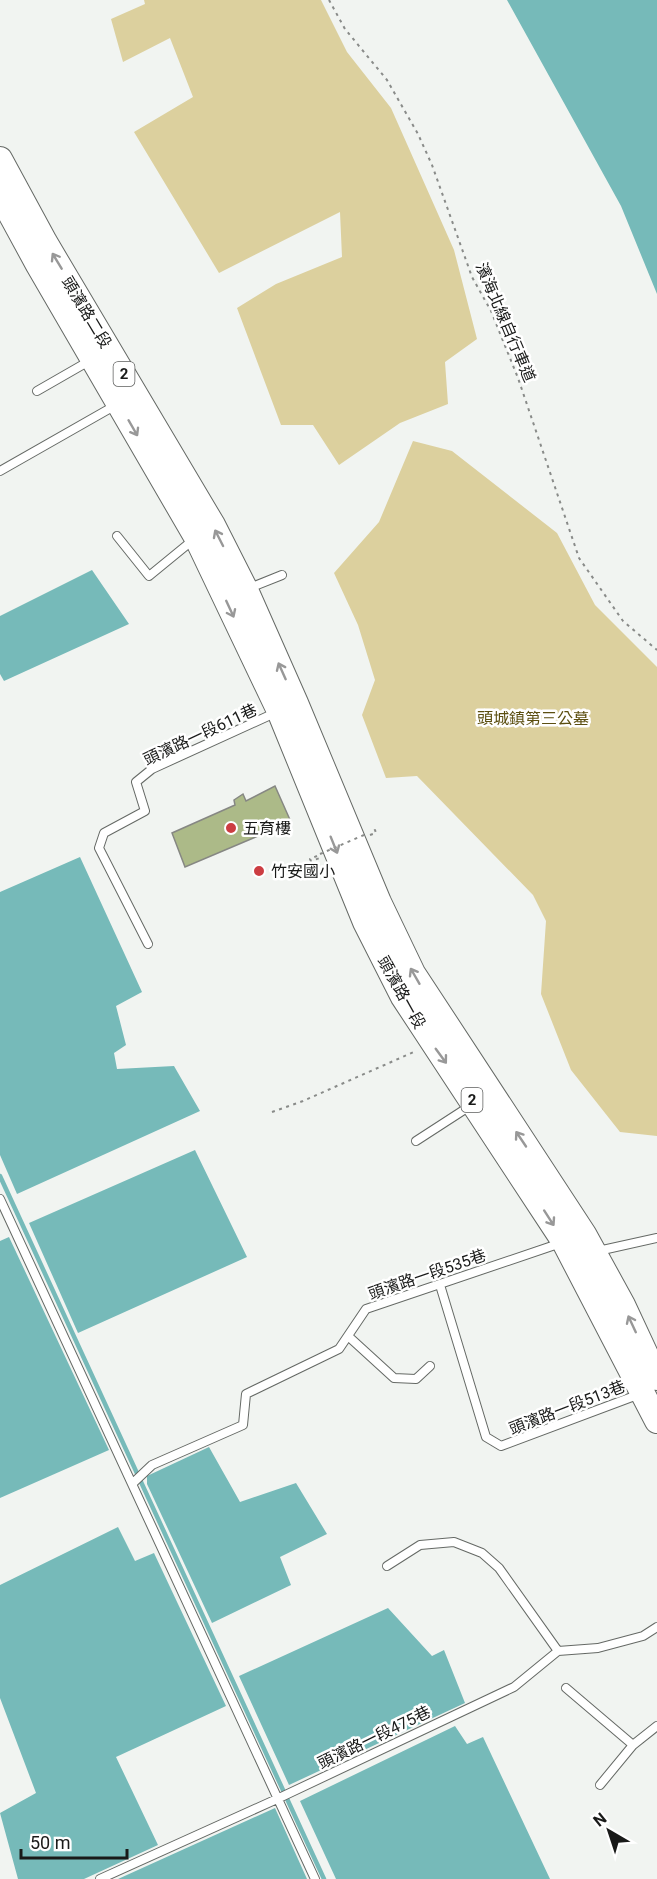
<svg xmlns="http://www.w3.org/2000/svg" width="657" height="1879" viewBox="0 0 657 1879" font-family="Roboto,'Noto Sans TC',sans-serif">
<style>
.green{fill:#dcd09e}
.water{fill:#76bab9}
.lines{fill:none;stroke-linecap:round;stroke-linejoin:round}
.stream{stroke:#76bab9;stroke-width:4.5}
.building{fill:#acba88;stroke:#868783;stroke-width:1.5}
.lane-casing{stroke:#656965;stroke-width:10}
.primary-casing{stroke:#656965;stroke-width:26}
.path{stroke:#898b89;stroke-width:2;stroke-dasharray:3 4.5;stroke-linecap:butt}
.lane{stroke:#fff;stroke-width:8}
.primary{stroke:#fff;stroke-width:24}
.path-bridge{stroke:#898b89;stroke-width:2;stroke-dasharray:3 4.5;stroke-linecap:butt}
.oneway{stroke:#989898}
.poi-dot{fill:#cc3d42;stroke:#fff;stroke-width:2}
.labels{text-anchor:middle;stroke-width:5;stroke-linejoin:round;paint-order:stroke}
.shield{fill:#fff;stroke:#5e5f5e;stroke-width:1.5}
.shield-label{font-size:15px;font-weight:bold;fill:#191a19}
.street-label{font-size:16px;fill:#191a19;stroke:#fff}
.park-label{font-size:16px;fill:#5c4f11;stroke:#fff}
.poi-label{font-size:16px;fill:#191a19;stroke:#fff;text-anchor:start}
</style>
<rect width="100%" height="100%" fill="#f1f4f1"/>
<path class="green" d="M144,0H321L347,52L391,108L454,250L477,339L445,362L448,404L400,423L339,465L313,425H281L237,308L276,284L342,257L340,212L219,273L134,132L193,97L170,38L123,62L111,19L145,4Z
M413,441L452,451L557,533L595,605L657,667V1136L620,1132L571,1070L541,994L546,921L533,895L417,776L386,778L362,715L375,680L358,625L334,573L379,522Z"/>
<path class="water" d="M507,0H657V294L621,206Z
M92,570L129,624L4,681L0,674V616Z
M80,857L142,992L116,1006L126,1045L114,1053L117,1069L174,1066L200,1111L17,1194L0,1155V892Z
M195,1150L247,1257L78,1333L29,1223Z
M9,1237L109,1450L0,1498V1241Z
M209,1447L240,1502L296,1483L327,1534L280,1557L291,1585L212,1623L147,1484V1476Z
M118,1527L135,1561L154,1553L226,1706L116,1757L158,1845L84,1879H18L0,1813L36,1793L0,1698V1585Z
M388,1608L432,1656L444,1650L465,1703L289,1785L239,1676Z
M455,1726L467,1744L483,1737L550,1879H336L300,1801Z
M275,1808L307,1879H118Z"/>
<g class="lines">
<path class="stream" d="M0,1176L324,1879"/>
</g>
<path class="building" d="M275,786L291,822L185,867L172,833L235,805L234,800L243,794L246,801Z"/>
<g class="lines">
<defs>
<path id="lane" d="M37,391L91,360
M0,471L116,405
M117,536L149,576L193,540
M247,589L282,575
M148,944L99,848L104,833L145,811L136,782L152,769L277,712
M416,1141L470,1106
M0,1199L315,1879
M598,1251L657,1238
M440,1285L486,1437L501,1446L640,1394
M348,1336L394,1378L416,1379L430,1366
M133,1483L152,1465L243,1425L246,1394L339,1349L366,1309L561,1243
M387,1566L420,1545L454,1542L482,1553L499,1568L558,1651
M566,1688L633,1745L657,1726
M600,1785L633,1745
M100,1879L277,1799L514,1687L558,1651L598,1648L643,1636L657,1627"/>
<path id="primary" d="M0,159L45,242L213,525L246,590L296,703L379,902L413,973L584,1234L623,1305L657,1378
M0,195L38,265L196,537L279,711L365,922L403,997L564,1242L657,1421"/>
</defs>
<use href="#lane" class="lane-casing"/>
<use href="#primary" class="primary-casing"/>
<path class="path" d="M329,0L345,29L387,80L418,134L432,165L472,277L491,311L518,378L579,558L623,621L657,650
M370,835L376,833L375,830L372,832
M317,856L310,859L311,861L320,858
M272,1112L303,1101L416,1051"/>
<use href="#lane" class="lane"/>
<use href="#primary" class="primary"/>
<path class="path-bridge" d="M320,854L364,835"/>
</g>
<defs><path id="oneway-shaft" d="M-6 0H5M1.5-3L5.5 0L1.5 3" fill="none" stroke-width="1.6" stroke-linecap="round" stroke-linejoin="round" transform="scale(1.5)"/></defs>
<g class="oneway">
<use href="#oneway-shaft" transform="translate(57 261) rotate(-121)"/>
<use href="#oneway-shaft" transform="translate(133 428) rotate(60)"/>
<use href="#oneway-shaft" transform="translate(219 538) rotate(-117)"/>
<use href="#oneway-shaft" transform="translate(230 609) rotate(65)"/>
<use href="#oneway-shaft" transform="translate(282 671) rotate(-114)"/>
<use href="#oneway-shaft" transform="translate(334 845) rotate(68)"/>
<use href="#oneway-shaft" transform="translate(415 976) rotate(-120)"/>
<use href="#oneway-shaft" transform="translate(441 1056) rotate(54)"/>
<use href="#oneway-shaft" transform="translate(521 1139) rotate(-124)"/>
<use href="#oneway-shaft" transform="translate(549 1218) rotate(57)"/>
<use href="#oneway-shaft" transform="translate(632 1324) rotate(-115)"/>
</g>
<g class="poi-dot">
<circle cx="231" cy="828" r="6"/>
<circle cx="259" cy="871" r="6"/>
</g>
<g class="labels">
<g class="shield">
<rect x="113.5" y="362" width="21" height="24" rx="4.5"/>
<rect x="461.5" y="1088" width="21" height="24" rx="4.5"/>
</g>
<g class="shield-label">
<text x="124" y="379">2</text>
<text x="472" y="1105">2</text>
</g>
<g class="street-label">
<text transform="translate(87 312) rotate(59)" y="6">頭濱路二段</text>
<text transform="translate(506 322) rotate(67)" y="6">濱海北線自行車道</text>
<text transform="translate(200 734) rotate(-25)" y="6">頭濱路一段611巷</text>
<text transform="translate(402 992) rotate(61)" y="6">頭濱路一段</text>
<text transform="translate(427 1274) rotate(-19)" y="6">頭濱路一段535巷</text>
<text transform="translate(567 1407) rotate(-21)" y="6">頭濱路一段513巷</text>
<text transform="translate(374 1737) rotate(-26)" y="6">頭濱路一段475巷</text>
</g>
<g class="park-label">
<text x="533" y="724">頭城鎮第三公墓</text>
</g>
<g class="poi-label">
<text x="243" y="834">五育樓</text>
<text x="271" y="877">竹安國小</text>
</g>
</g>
<g transform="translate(609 1831) rotate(321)" stroke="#ffffff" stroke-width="4.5" paint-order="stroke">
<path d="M0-4.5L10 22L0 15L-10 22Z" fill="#191a19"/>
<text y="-9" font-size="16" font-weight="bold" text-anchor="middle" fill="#191a19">N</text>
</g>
<path d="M21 1849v9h106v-9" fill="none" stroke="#191a19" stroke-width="3"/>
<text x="30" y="1849" font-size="18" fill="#191a19" stroke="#ffffff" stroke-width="4.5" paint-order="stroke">50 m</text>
</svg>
